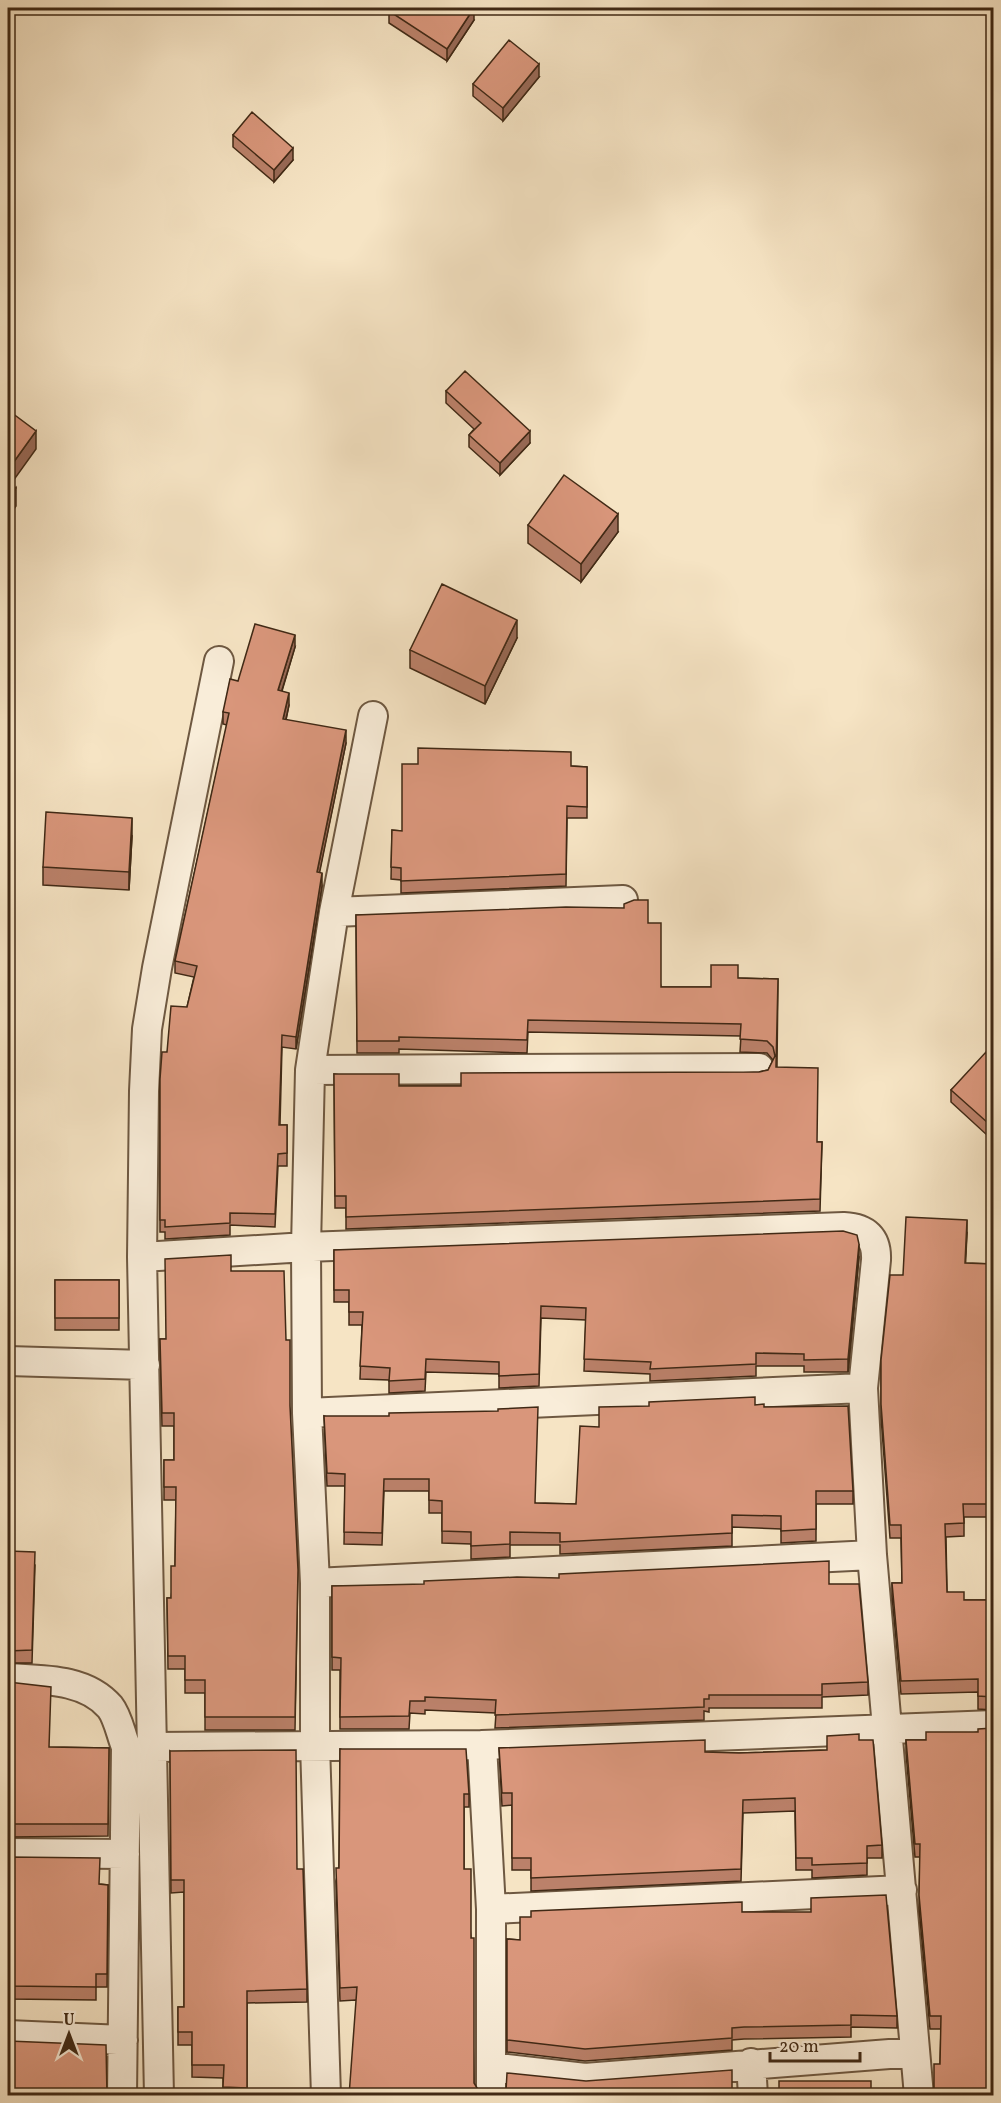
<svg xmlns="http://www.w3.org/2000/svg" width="1001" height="2103" viewBox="0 0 1001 2103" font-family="Vollkorn,serif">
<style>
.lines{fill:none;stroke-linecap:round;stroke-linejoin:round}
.minor-casing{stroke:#6e5841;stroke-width:32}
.minor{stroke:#f9edd9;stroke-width:28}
.wall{fill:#bb816a;stroke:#402915;stroke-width:1.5}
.shaded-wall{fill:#986956;stroke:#402915;stroke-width:1.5}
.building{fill:#d9967b;stroke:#402915;stroke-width:1.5}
</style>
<rect width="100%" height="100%" fill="#f6e4c4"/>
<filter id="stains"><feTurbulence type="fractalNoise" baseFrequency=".00333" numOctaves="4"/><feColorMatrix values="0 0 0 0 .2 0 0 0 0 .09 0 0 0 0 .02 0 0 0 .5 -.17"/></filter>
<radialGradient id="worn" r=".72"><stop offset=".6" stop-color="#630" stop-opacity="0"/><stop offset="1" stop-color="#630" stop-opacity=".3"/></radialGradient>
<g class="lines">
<defs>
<path id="minor" d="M334,912L623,900
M310,1070L759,1068
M142,1257L306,1247L844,1227C866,1228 877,1238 876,1260L863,1388L872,1555L919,2096
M8,1361L145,1365
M307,1413L863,1388
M315,1583L872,1555
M8,1678C42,1680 85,1678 110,1707C118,1717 121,1735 126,1747L122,2096
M482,1745L491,1909V2067
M153,1747L482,1745L994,1725
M8,1853L125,1854
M491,1909L902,1890
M8,2035L123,2040
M751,2063L753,2096
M159,2096L142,1257L144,1091L147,1029L157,968L219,661
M326,2096L315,1744V1583L307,1413L306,1247L310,1070L334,912L373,716
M491,2096V2067L585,2078L915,2052"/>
</defs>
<use href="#minor" class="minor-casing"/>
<use href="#minor" class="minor"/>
</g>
<path class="wall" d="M389,11L474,20L447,61L389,23Z
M539,77L503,121L473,96V84Z
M233,135L293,160L274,182L233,147Z
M446,391L530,443L500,475L469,447V435L474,429L446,403Z
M528,525L618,532L581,582L528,543Z
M517,638L485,704L410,668V650Z
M295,647L282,691L289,705L286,720L346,743L319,873L322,886L296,1049L282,1047L280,1125H287V1166H278L275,1227L230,1225V1235L165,1239V1232H160V1079L167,1052L187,1007L194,977L175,973V961L227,725L223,724V712L238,681Z
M571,766L587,767V818H567L566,886L401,893V880L391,879L392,830L402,831Z
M132,836L129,890L43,885V867Z
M356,915L648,923L661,987H711L738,978L778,979L777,1067L817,1142H822L820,1211L346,1229V1208H335L334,1074L399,1086H461L759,1072L768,1070L773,1060L767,1053L740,1052L741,1036L528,1032L527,1053L399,1049V1053H357Z
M993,1059L988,1136L951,1102V1090Z
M967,1233L965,1263L993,1264V1517H964V1536L946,1537L947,1592L964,1600H993V1710L978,1709V1692L901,1694L892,1596V1583H902L901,1538H890L881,1417V1360L903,1275Z
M334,1250L859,1257L848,1372H804V1366H756V1376L650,1381V1374L584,1371L586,1320L541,1318L539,1386L499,1388V1374L426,1372L425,1391L389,1393V1380L360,1379L362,1325H349V1302H334Z
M231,1271L286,1340L298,1570L295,1730H205V1693H185V1669H168L167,1598H171L175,1566L176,1500H164V1460H174V1426H162L160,1339H166Z
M55,1280H119V1330H55Z
M755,1405L764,1407L853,1491V1504H816V1541L781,1543V1529L732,1527V1546L560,1554V1545H510V1557L471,1559V1544L442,1543V1513H429V1491H384L382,1545L344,1544L345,1486H327L324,1416L536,1503L576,1504L599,1427Z
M8,1551L35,1565L32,1663H8Z
M829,1584L868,1682V1695L822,1697V1708H709V1712L704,1711V1720L495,1728L496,1713L425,1710V1714L410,1713L409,1729H340V1670H332V1586Z
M8,1682L49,1747L109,1748L108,1836L8,1837Z
M978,1732L993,2096L934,2092L940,2064L941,2029H930L919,1908L920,1857H915L906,1753V1740H926Z
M859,1740L882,1845V1858H867V1875L812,1878V1870H796L795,1811L743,1813L741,1881L531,1891V1870H512V1805L502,1806L499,1748L739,1753L827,1750Z
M340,1749L469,1794V1807H464V1869L471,1938L474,2083L356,2000L340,2001L336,1881L339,1868Z
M170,1751L297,1869L307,1989V2002L247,2003V2096H223V2078L192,2077V2045H178V2007H184V1892L171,1893Z
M8,1857L99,1884L108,1885L107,1987H96V2000L8,1999Z
M742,1912L897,2016V2028L851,2027V2037L744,2039L732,2040V2050L585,2061L507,2052V1939L520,1940Z"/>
<path class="shaded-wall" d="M474,8V20L447,61V49Z
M539,64V77L503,121V108Z
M293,148V160L274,182V170Z
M36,431V449L8,488V470Z
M530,431V443L500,475V463Z
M16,488V506L8,518V500Z
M618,514V532L581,582V564Z
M517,620V638L485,704V686Z
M295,635V647L278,703V690Z
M289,693V705L283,732V719Z
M346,730V743L317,885V872Z
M132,818V836L129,890V872Z
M322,873V886L296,1049V1037Z
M993,1117V1129L988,1136V1123Z
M967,1220V1233L965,1276V1263Z
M859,1244V1257L848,1372V1359Z"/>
<path class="building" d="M391,8H474L447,49L389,11Z
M509,40L539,64L503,108L473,84Z
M252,112L293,148L274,170L233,135Z
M465,371L530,431L500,463L469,435L481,423L446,391Z
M8,410L36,431L8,470Z
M564,475L618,514L581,564L528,525Z
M8,482L16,488L8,500Z
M442,584L517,620L485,686L410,650Z
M255,624L295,635L278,690L289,693L283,719L346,730L317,872L322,873L296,1037L282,1035L279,1125H287V1153L278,1154L275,1214L230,1213V1223L165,1227V1220H160V1079L162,1052H167L171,1006L187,1007L197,966L175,961L229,713L223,712L230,679L238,681Z
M418,748L571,752V766L587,767V807L567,806L566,874L401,881V868L391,867L392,830L402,831V764H418Z
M46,812L132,818L129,872L43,867Z
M634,900H648V923H661V987H711V965H738V978L778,979L776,1067L818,1068L817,1142H822L820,1199L346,1217V1196H335L334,1074H399V1086H461V1073L759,1072L768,1070L775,1056L773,1047L767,1041L740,1039L741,1024L528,1020L527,1040L399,1037V1041H357L356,915L566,907L624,908V904Z
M986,1052L993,1059V1117L988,1123L951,1090Z
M906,1217L967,1220L965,1263L993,1264V1504H963L964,1523L945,1524L947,1592H964V1600H993V1697L978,1696V1679L901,1681L892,1583H902L901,1525H890L881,1404V1360L890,1275H903Z
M843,1231L857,1235L859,1244L848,1359L804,1360V1354L756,1353V1364L650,1369L651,1362L584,1359L586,1308L541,1306L539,1374L499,1376V1362L426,1359L425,1379L389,1381L390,1368L360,1366L363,1312H349V1290H334V1250Z
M231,1255V1271H284L286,1340H290V1406L298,1570L295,1717H205V1680H185V1656H168L167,1598H171V1566H175L176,1487H164V1460H174V1413H162L160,1339H166L165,1259Z
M55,1280H119V1318H55Z
M755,1397V1405L764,1404V1407L848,1406L853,1491H816V1529L781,1531V1516L732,1515V1533L560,1542V1533L510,1532V1544L471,1546V1532L442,1531V1501L429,1500V1479H384L382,1533L344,1532L345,1474L327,1473L324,1416H389V1413L498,1411V1409L538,1407L535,1503L576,1504L580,1426L599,1427V1407L649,1406V1402Z
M8,1551L35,1552L32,1650L8,1651Z
M829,1561V1584H859L868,1682L822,1684V1695H709V1699H704V1707L495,1715L496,1700L425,1697V1701H410L409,1716L340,1717L341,1658L332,1657V1586L424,1584V1581L517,1577L559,1578V1574Z
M8,1682L51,1687L49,1747L109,1748L108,1824H8Z
M993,1728V2096H927L934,2092V2064H940L941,2016H930L919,1895L920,1844H915L906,1740H926V1732H978V1729Z
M859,1734V1740H873L882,1845L867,1846V1863L812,1865V1858H796L795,1798L743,1800L741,1869L531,1878V1858H512V1793H502L499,1748L705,1740V1752L739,1753L827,1750V1736Z
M340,1749H466L469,1794H464V1869H471V1938H474V2083L482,2096H349L357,1987L340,1988L336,1868H339Z
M296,1750L297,1869H303L307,1989L247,1991V2088L223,2087L224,2065H192V2032H178V2007H184V1880H171L170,1751Z
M8,1857L100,1858L99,1884L108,1885L107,1974H96V1987L8,1986Z
M886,1895L897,2016L851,2015V2025L744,2027L732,2028V2038L585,2049L507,2040V1939L520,1940V1917H531V1911L742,1902V1912H811V1898Z
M8,2041L106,2045L107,2096H8Z
M732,2070V2096H501L506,2091L507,2073L586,2081Z
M779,2081H871V2093L906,2092L912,2096H779Z"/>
<rect width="1001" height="2103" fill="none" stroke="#f6e4c4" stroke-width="30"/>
<rect x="9" y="9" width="983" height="2085" fill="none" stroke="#402915" stroke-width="3"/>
<rect x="15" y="15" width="971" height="2073" fill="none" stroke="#402915" stroke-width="1.5"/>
<g transform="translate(69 2034)" stroke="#f9edd9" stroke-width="4.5" paint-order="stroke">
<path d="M0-4.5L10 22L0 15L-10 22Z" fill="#402915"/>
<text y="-9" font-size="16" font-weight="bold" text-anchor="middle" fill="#402915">U</text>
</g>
<path d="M770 2052v9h90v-9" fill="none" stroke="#402915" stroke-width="3"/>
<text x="779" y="2052" font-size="18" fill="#402915" stroke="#f9edd9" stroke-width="4.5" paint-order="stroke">20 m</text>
<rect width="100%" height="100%" filter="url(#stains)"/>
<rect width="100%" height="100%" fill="url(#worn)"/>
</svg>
